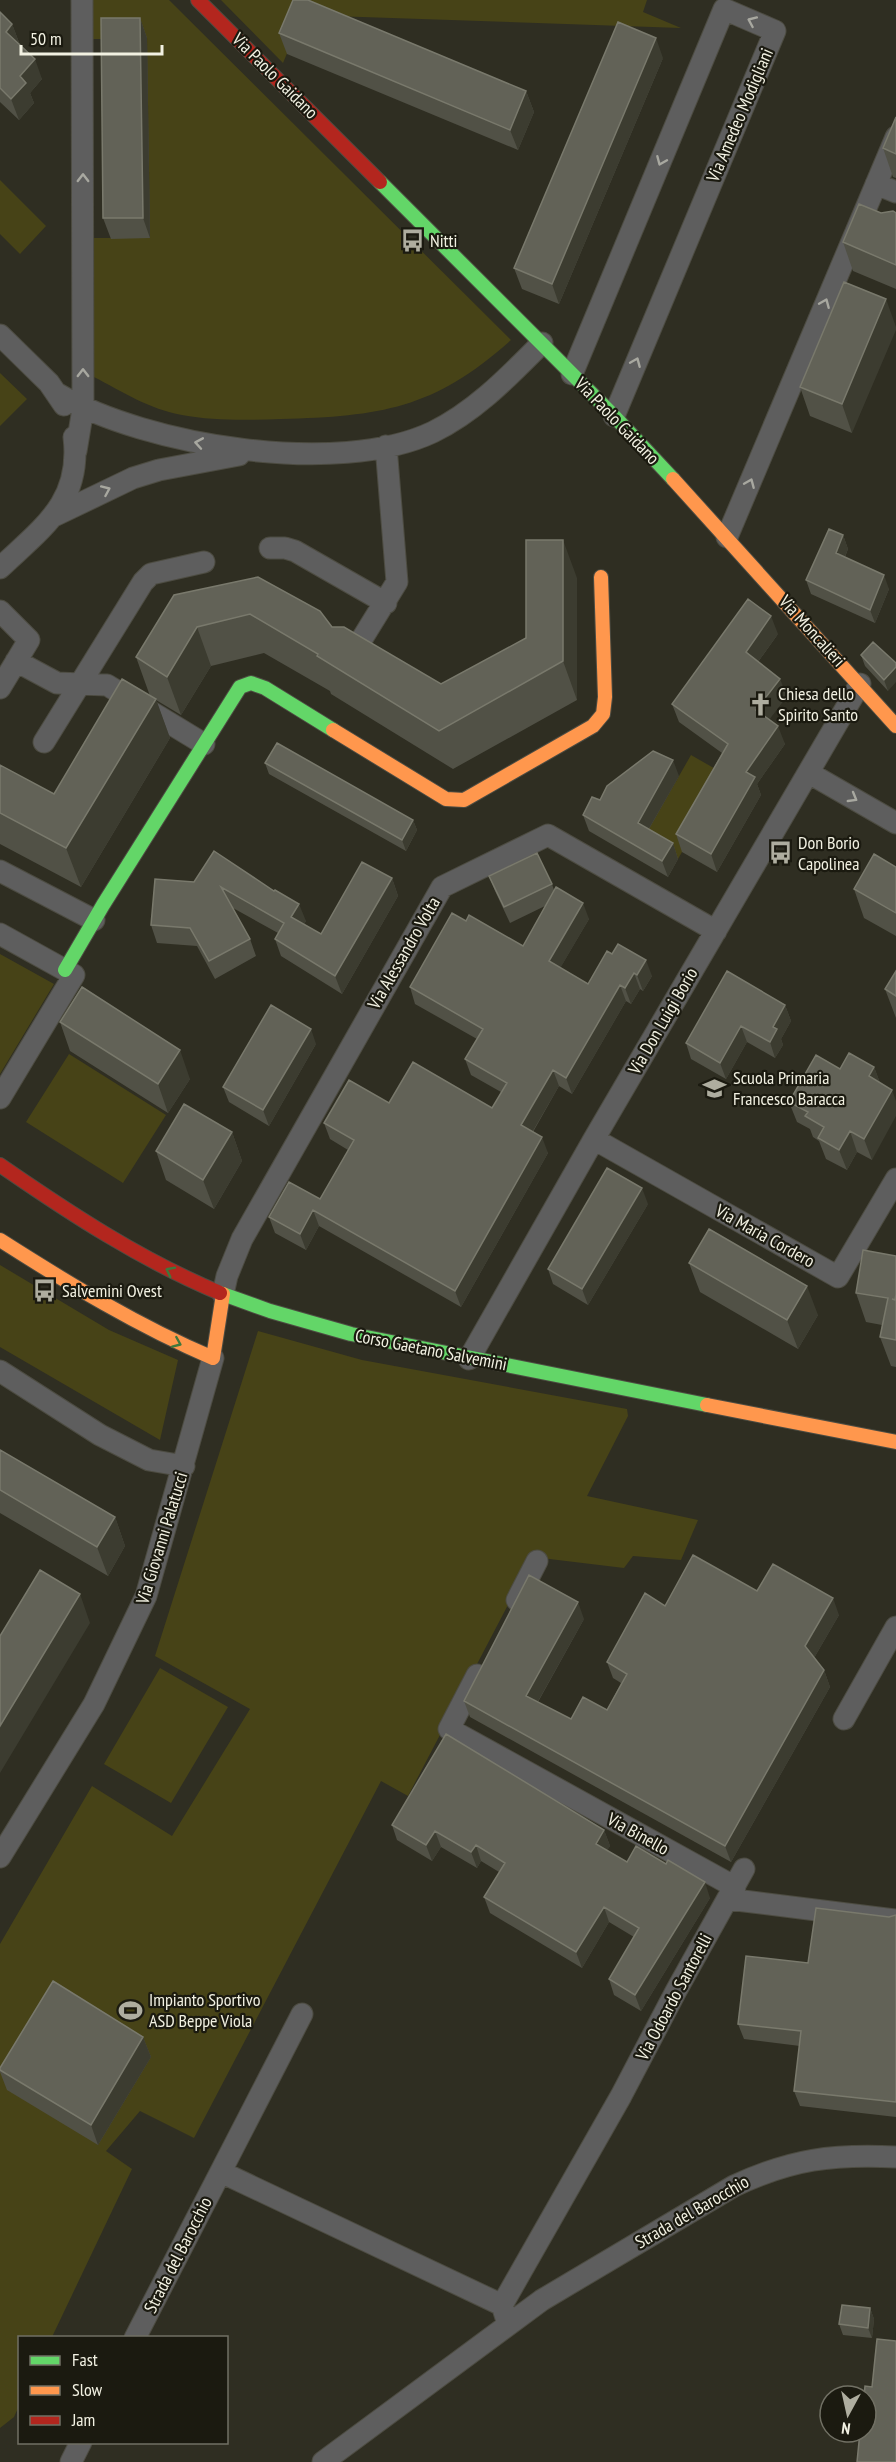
<svg xmlns="http://www.w3.org/2000/svg" width="896" height="2462" viewBox="0 0 896 2462" font-family="'PT Sans Narrow',sans-serif">
<style>
.green{fill:#474317}
.lines{fill:none;stroke-linecap:round;stroke-linejoin:round}
.street-casing{stroke:#4d4c42;stroke-width:23}
.fast-casing{stroke:#4d4c42;stroke-width:16}
.slow-casing{stroke:#4d4c42;stroke-width:16}
.jam-casing{stroke:#4d4c42;stroke-width:16}
.street{stroke:#5e5e5e;stroke-width:21}
.fast{stroke:#63d668;stroke-width:14}
.slow{stroke:#ff974d;stroke-width:14}
.jam{stroke:#b3261e;stroke-width:14}
.wall{fill:#515146}
.shaded-wall{fill:#3c3c30}
.building{fill:#626257;stroke:#79796c;stroke-width:1.5}
.oneway{stroke:#a8a8a0}
.oneway2{stroke:#3f783c}
.labels{text-anchor:middle;stroke-width:4.5;stroke-linejoin:round;paint-order:stroke}
.street-label{font-size:18px;fill:#f2f1e2;stroke:#1b1a10}
.poi-label{font-size:18px;fill:#f2f1e2;stroke:#1b1a10;text-anchor:start}
</style>
<rect width="100%" height="100%" fill="#2f2e22"/>
<path class="green" d="M92,0H169L511,340C434,409 381,416 281,419C249,420 214,421 182,415C149,409 123,392 94,377L92,238H150L147,39H92Z
M221,0H647L643,12L681,28L303,15L283,63Z
M0,180L46,226L20,254L0,234Z
M0,373L27,399L0,426Z
M691,755L726,775L678,859L643,839Z
M0,954L54,984L0,1074Z
M69,1054L166,1115L123,1183L26,1122Z
M0,1265L109,1330L178,1360L160,1440L0,1347Z
M258,1331L362,1360L627,1409L628,1416L587,1496L698,1520L681,1560L633,1556L624,1568L533,1557L408,1796L381,1781L194,2138L140,2111L106,2151L132,2169L52,2337L20,2338L19,2406L14,2417L0,2428V1944L92,1786L172,1836L250,1709L155,1656Z
M160,1668L228,1707L171,1803L104,1764Z"/>
<g class="lines">
<defs>
<path id="street" d="M876,184L896,192
M0,335L49,383L64,405
M572,374L724,9L775,31L614,416
M58,394C146,446 339,477 433,432C476,411 509,376 542,343
M76,451L83,409L82,0
M54,516L133,478L159,470L239,455
M727,537L896,137
M270,548H285L295,551L386,603
M0,568C42,528 82,502 74,437
M0,611L29,640L0,688
M352,655L397,582L386,446
M16,661L57,683L107,685L204,744
M44,742L143,582L151,574L204,562
M809,773L896,823
M0,871L94,920
M0,934L74,975L0,1098
M594,1139L838,1277L896,1179
M223,1294L227,1276L242,1239L442,887L548,835L716,931
M469,1359L594,1139L860,684
M0,1371L100,1435L149,1460L184,1466
M517,1600L537,1561
M477,1675L449,1729L735,1887
M844,1719L896,1627
M0,1857L94,1704L146,1596L213,1358
M728,1899L896,1920
M221,2172L502,2305
M508,2324L502,2305L621,2096L676,1991L744,1869
M135,2338L302,2014
M71,2462L81,2442
M323,2462L542,2300L734,2186C792,2159 832,2154 896,2157"/>
<path id="fast" d="M380,182L614,416L673,479
M65,970L103,905L240,687L251,683L265,688L333,730
M220,1293L270,1311L351,1334L707,1405"/>
<path id="slow" d="M673,479L896,726
M333,730L446,799L464,800L593,726L603,714L605,697L601,577
M0,1240C69,1284 138,1326 213,1358L223,1294
M707,1405L896,1442"/>
<path id="jam" d="M198,0L380,182
M0,1165C71,1214 141,1260 220,1293"/>
</defs>
<use href="#street" class="street-casing"/>
<use href="#fast" class="fast-casing"/>
<use href="#slow" class="slow-casing"/>
<use href="#jam" class="jam-casing"/>
<use href="#street" class="street"/>
<use href="#fast" class="fast"/>
<use href="#slow" class="slow"/>
<use href="#jam" class="jam"/>
</g>
<path class="wall" d="M0,12L12,24L20,45L42,79L30,93L34,103L19,120L0,102Z
M140,18L147,38L150,238L111,239L103,218Z
M279,33L526,91L534,112L518,150L287,54Z
M663,58L559,304L522,289L514,268Z
M896,117V178L893,177L883,148Z
M881,213H896V289L853,271L843,242Z
M844,282L852,433L810,416L800,387Z
M843,535L848,549L845,557L889,589L875,623L811,594L806,580Z
M577,578V700L453,769L331,694L330,691L264,653L211,666L181,715L156,700L170,738L81,887L0,844V765L54,794L150,696L136,657L174,595L332,627L441,684L526,638Z
M778,634L758,662L787,696L769,719L785,744L757,784L761,795L717,872L682,852L676,834L722,753L679,722L672,704Z
M861,655L896,663L888,691L865,666Z
M265,763L413,820L417,830L406,851L269,774Z
M679,776L649,829L673,843L678,859L668,877L589,831L583,815L600,800Z
M214,851L306,921L304,924L321,934L392,878L398,896L342,994L281,956L275,939L278,933L233,908L250,939L256,956L215,979L197,946L157,943L151,925L194,882Z
M896,867V936L864,918L854,889Z
M489,876L552,884L554,890L589,919L560,968L588,984L607,951L652,976L643,991L640,989L631,1004L626,1001L572,1094L559,1086L533,1132L548,1153L461,1307L319,1226L306,1250L275,1233L269,1217L320,1199L348,1150L330,1139L324,1123L389,1103L492,1108L501,1092L471,1075L465,1059L477,1039L415,1004L410,987L466,921L523,946L545,906L510,923L495,891Z
M896,971V1018L885,989Z
M785,1005L791,1021L781,1039L783,1045L775,1058L747,1042L726,1079L691,1059L686,1043Z
M60,1022L190,1079L168,1113L70,1051Z
M316,1044L269,1126L229,1102L223,1087Z
M874,1067L880,1083L872,1160L857,1152L847,1170L826,1159L819,1141L813,1137L810,1129L797,1122L789,1102L840,1069Z
M232,1132L242,1161L214,1209L166,1180L156,1151Z
M648,1204L588,1305L553,1284L548,1269Z
M896,1256V1367L891,1366L880,1337L882,1325L866,1322L856,1293Z
M689,1263L818,1315L798,1349L700,1292Z
M0,1450L115,1517L125,1546L108,1576L0,1513Z
M757,1591L839,1615L814,1658L824,1670L830,1687L731,1862L470,1717L464,1701L584,1619L538,1702L571,1719L607,1710L621,1683L613,1678L607,1662L665,1606Z
M392,1825L604,1830L610,1846L607,1850L627,1862L710,1898L641,2011L614,1995L609,1979L634,1937L609,1922L582,1968L490,1913L484,1897L499,1872L481,1861L477,1868L441,1847L432,1861L397,1840Z
M896,1915V2117L800,2106L794,2091L800,2046L744,2039L738,2024L808,1963Z
M143,2037L151,2057L98,2145L7,2090L0,2072V2068Z
M870,2308L874,2319L872,2338L843,2335L839,2324Z"/>
<path class="shaded-wall" d="M140,18L147,38L150,238L143,218Z
M12,24L20,45L6,32Z
M656,38L663,58L559,304L552,284Z
M35,59L42,79L30,93L34,103L19,120L11,99L20,76Z
M526,91L534,112L518,150L510,130Z
M886,299L896,327V330L852,433L842,404Z
M843,535L848,549L841,566L836,553Z
M563,540L577,578V700L563,661Z
M884,575L889,589L875,623L870,610Z
M771,616L778,634L752,670L746,652Z
M197,627L211,666L181,715L167,677Z
M896,667V682L888,691L884,680Z
M780,679L787,696L763,728L756,710Z
M156,699L170,738L81,887L66,848Z
M778,726L785,744L757,784L761,795L717,872L711,854L746,772Z
M673,760L679,776L643,839L638,823Z
M413,820L417,830L406,851L402,840Z
M673,843L678,859L668,877L662,861Z
M392,878L398,896L342,994L335,976Z
M583,903L589,919L555,977L549,961Z
M299,904L306,921L298,935L291,917Z
M646,960L652,976L643,991L637,975Z
M634,973L640,989L631,1004L625,988Z
M620,985L626,1001L572,1094L566,1078Z
M785,1005L791,1021L781,1039L783,1045L775,1058L770,1042L773,1027Z
M741,1026L747,1042L726,1079L720,1063Z
M311,1029L316,1044L269,1126L263,1110Z
M180,1050L190,1079L168,1113L158,1084Z
M874,1067L882,1088L869,1076Z
M553,1070L559,1086L527,1141L521,1125Z
M892,1090L896,1101V1116L872,1160L864,1139Z
M850,1131L857,1152L847,1170L839,1150Z
M232,1132L242,1161L214,1209L203,1180Z
M542,1137L548,1153L461,1307L455,1291Z
M642,1188L648,1204L588,1305L582,1289Z
M313,1210L319,1226L306,1250L300,1234Z
M807,1286L818,1315L798,1349L787,1320Z
M115,1517L125,1546L108,1576L97,1547Z
M80,1594L90,1623L0,1773V1726Z
M833,1598L839,1615L811,1663L805,1646Z
M578,1602L584,1619L532,1712L526,1696Z
M824,1670L830,1687L731,1862L725,1846Z
M604,1830L610,1846L602,1859L596,1844Z
M435,1831L441,1847L432,1861L426,1845Z
M476,1845L481,1861L477,1868L471,1852Z
M705,1882L710,1898L641,2011L635,1995Z
M604,1907L609,1922L582,1968L576,1952Z
M143,2037L151,2057L98,2145L91,2125Z
M870,2308L874,2319L872,2338L868,2328Z"/>
<path class="building" d="M293,0H308L526,91L510,130L279,33Z
M0,12L12,24L6,32L35,59L20,76L26,83L11,99L0,88Z
M101,18H140L143,218H103Z
M618,22L656,38L552,284L514,268Z
M896,117V154L883,148Z
M859,204L881,213L893,211L896,213V265L843,242Z
M844,282L886,299L842,404L800,387Z
M829,529L843,535L836,553L884,575L870,610L806,580Z
M526,540H563V661L439,731L317,656L318,654L250,614L197,627L167,677L136,657L174,595L258,577L320,611L332,627H344L441,684L526,638Z
M748,599L771,616L746,652L780,679L756,710L778,726L746,772L755,777L711,854L676,834L728,744L672,704Z
M873,642L896,663V667L884,680L861,655Z
M122,679L156,699L66,848L0,813V765L54,794Z
M277,743L413,820L402,840L265,763Z
M653,751L673,760L638,823L673,843L662,861L583,815L592,797L600,800L607,786Z
M214,851L274,891L275,890L299,904L291,917L321,934L362,862L392,878L335,976L275,939L284,923L221,887L250,939L209,961L190,928L151,925L155,879L194,882Z
M537,853L552,884L504,907L489,876Z
M874,854L896,867V913L854,889Z
M556,887L583,903L549,961L588,984L607,951L612,954L618,944L646,960L637,975L634,973L625,988L620,985L566,1078L553,1070L521,1125L542,1137L455,1291L313,1210L300,1234L269,1217L289,1182L320,1199L354,1140L324,1123L349,1080L389,1103L413,1062L492,1108L507,1083L465,1059L483,1029L410,987L452,913L466,921L469,915L523,946Z
M727,971L785,1005L773,1027L777,1029L770,1042L741,1026L720,1063L686,1043Z
M896,971V996L885,989Z
M82,987L180,1050L158,1084L60,1022Z
M271,1005L311,1029L263,1110L223,1087Z
M849,1053L874,1067L869,1076L892,1090L864,1139L850,1131L839,1150L818,1138L824,1127L805,1116L808,1112L789,1102L816,1055L840,1069Z
M184,1104L232,1132L203,1180L156,1151Z
M607,1168L642,1188L582,1289L548,1269Z
M709,1229L807,1286L787,1320L689,1263Z
M863,1250L896,1256V1294L895,1300L892,1299L896,1300V1340L880,1337L888,1298L856,1293Z
M0,1450L115,1517L97,1547L0,1490Z
M693,1555L757,1591L773,1564L833,1598L805,1646L824,1670L725,1846L464,1701L529,1575L578,1602L526,1696L571,1719L583,1697L607,1710L627,1674L607,1662L645,1593L665,1606Z
M40,1570L80,1594L0,1726V1636Z
M446,1734L604,1830L596,1844L627,1862L636,1846L666,1864L668,1860L705,1882L635,1995L609,1979L639,1928L604,1907L576,1952L484,1897L505,1863L476,1845L471,1852L435,1831L426,1845L392,1825Z
M816,1908L889,1917L896,1915V2102L794,2091L801,2031L738,2024L746,1956L808,1963Z
M53,1981L143,2037L91,2125L0,2070V2068Z
M842,2305L870,2308L868,2328L839,2324Z
M877,2339L896,2341V2462H857L860,2432H866V2396H864L865,2386L872,2387Z"/>
<defs><path id="oneway-chevron" d="M-2-3.5L2.5 0L-2 3.5" fill="none" stroke-width="1.6" stroke-linecap="round" stroke-linejoin="round" transform="scale(1.5)"/></defs>
<g class="oneway">
<use href="#oneway-chevron" transform="translate(752 21) rotate(-156)"/>
<use href="#oneway-chevron" transform="translate(661 161) rotate(113)"/>
<use href="#oneway-chevron" transform="translate(83 178) rotate(-90)"/>
<use href="#oneway-chevron" transform="translate(825 303) rotate(-67)"/>
<use href="#oneway-chevron" transform="translate(636 362) rotate(-67)"/>
<use href="#oneway-chevron" transform="translate(83 373) rotate(-90)"/>
<use href="#oneway-chevron" transform="translate(199 443) rotate(-170)"/>
<use href="#oneway-chevron" transform="translate(750 483) rotate(-67)"/>
<use href="#oneway-chevron" transform="translate(106 490) rotate(-24)"/>
<use href="#oneway-chevron" transform="translate(853 798) rotate(30)"/>
</g>
<g class="oneway2">
<use href="#oneway-chevron" transform="translate(170 1271) rotate(-153)"/>
<use href="#oneway-chevron" transform="translate(177 1343) rotate(23)"/>
</g>
<defs>
<symbol id="bus-bare" viewBox="-9 -9 18 18"><path d="M-5-6H5V4H4V6H2V4H-2V6H-4V4H-5ZM-3.5-4V0h7V-4ZM-3.5 1.2v1.5H-2V1.2ZM2 1.2v1.5H3.5V1.2Z" fill="#aead9f" stroke="#1b1a10" stroke-width="2.5" paint-order="stroke"/></symbol>
<symbol id="church-bare" viewBox="-9 -9 18 18"><path d="M-1.2-6h2.4v3.5h3.3v2.4h-3.3V6h-2.4V-.1h-3.3v-2.4h3.3Z" fill="#aead9f" stroke="#1b1a10" stroke-width="2.5" paint-order="stroke"/></symbol>
<symbol id="school-bare" viewBox="-9 -9 18 18"><path d="M0-5L7-2L0 1L-7-2ZM-4 1L0 2.5L4 1V4Q0 6-4 4Z" fill="#aead9f" stroke="#1b1a10" stroke-width="2.5" paint-order="stroke"/></symbol>
<symbol id="stadium-bare" viewBox="-9 -9 18 18"><path d="M0-5a6.5 5 0 1 0 0 10a6.5 5 0 1 0 0-10ZM-3.5-1.8h7v3.6h-7Z" fill="#aead9f" stroke="#1b1a10" stroke-width="2.5" paint-order="stroke"/></symbol>
</defs>
<g fill-rule="evenodd">
<use href="#bus-bare" x="396" y="224" width="33" height="33"/>
<use href="#church-bare" x="744" y="688" width="33" height="33"/>
<use href="#bus-bare" x="764" y="836" width="33" height="33"/>
<use href="#school-bare" x="698" y="1072" width="33" height="33"/>
<use href="#bus-bare" x="28" y="1274" width="33" height="33"/>
<use href="#stadium-bare" x="114" y="1994" width="33" height="33"/>
</g>
<g class="labels">
<g class="street-label">
<text transform="translate(275 76) rotate(45)" y="6">Via Paolo Gaidano</text>
<text transform="translate(740 115) rotate(-67)" y="6">Via Amedeo Modigliani</text>
<text transform="translate(617 421) rotate(46)" y="6">Via Paolo Gaidano</text>
<text transform="translate(812 631) rotate(48)" y="6">Via Moncalieri</text>
<text transform="translate(404 953) rotate(-60)" y="6">Via Alessandro Volta</text>
<text transform="translate(663 1021) rotate(-60)" y="6">Via Don Luigi Borio</text>
<text transform="translate(765 1236) rotate(29)" y="6">Via Maria Cordero</text>
<text transform="translate(431 1350) rotate(11)" y="6">Corso Gaetano Salvemini</text>
<text transform="translate(162 1538) rotate(-73)" y="6">Via Giovanni Palatucci</text>
<text transform="translate(638 1834) rotate(29)" y="6">Via Binello</text>
<text transform="translate(674 1997) rotate(-62)" y="6">Via Odoardo Santorelli</text>
<text transform="translate(692 2212) rotate(-30)" y="6">Strada del Barocchio</text>
<text transform="translate(178 2255) rotate(-63)" y="6">Strada del Barocchio</text>
</g>
<g class="poi-label">
<text x="430" y="247">Nitti</text>
<text x="778" y="700">Chiesa dello<tspan x="778" dy="21">Spirito Santo</tspan></text>
<text x="798" y="849">Don Borio<tspan x="798" dy="21">Capolinea</tspan></text>
<text x="733" y="1084">Scuola Primaria<tspan x="733" dy="21">Francesco Baracca</tspan></text>
<text x="62" y="1297">Salvemini Ovest</text>
<text x="149" y="2006">Impianto Sportivo<tspan x="149" dy="21">ASD Beppe Viola</tspan></text>
</g>
</g>
<rect x="18" y="2336" width="210" height="108" fill="#1b1a10" stroke="#717064" stroke-width="1.5"/>
<rect x="30" y="2356" width="30" height="9" fill="#63d668" stroke="#717064" stroke-width="1.5"/>
<text x="72" y="2366" font-size="18" fill="#f2f1e2">Fast</text>
<rect x="30" y="2386" width="30" height="9" fill="#ff974d" stroke="#717064" stroke-width="1.5"/>
<text x="72" y="2396" font-size="18" fill="#f2f1e2">Slow</text>
<rect x="30" y="2416" width="30" height="9" fill="#b3261e" stroke="#717064" stroke-width="1.5"/>
<text x="72" y="2426" font-size="18" fill="#f2f1e2">Jam</text>
<g transform="translate(848 2414) rotate(188)"><circle r="28" fill="#1b1a10" stroke="#717064" stroke-width="1.5"/>
<path d="M0-4.5L10 22L0 15L-10 22Z" fill="#aead9f"/>
<text y="-9" font-size="16" font-weight="bold" text-anchor="middle" fill="#f2f1e2">N</text>
</g>
<path d="M21 45v9h141v-9" fill="none" stroke="#f2f1e2" stroke-width="3"/>
<text x="30" y="45" font-size="18" fill="#f2f1e2" stroke="#1b1a10" stroke-width="4.5" paint-order="stroke">50 m</text>
</svg>
